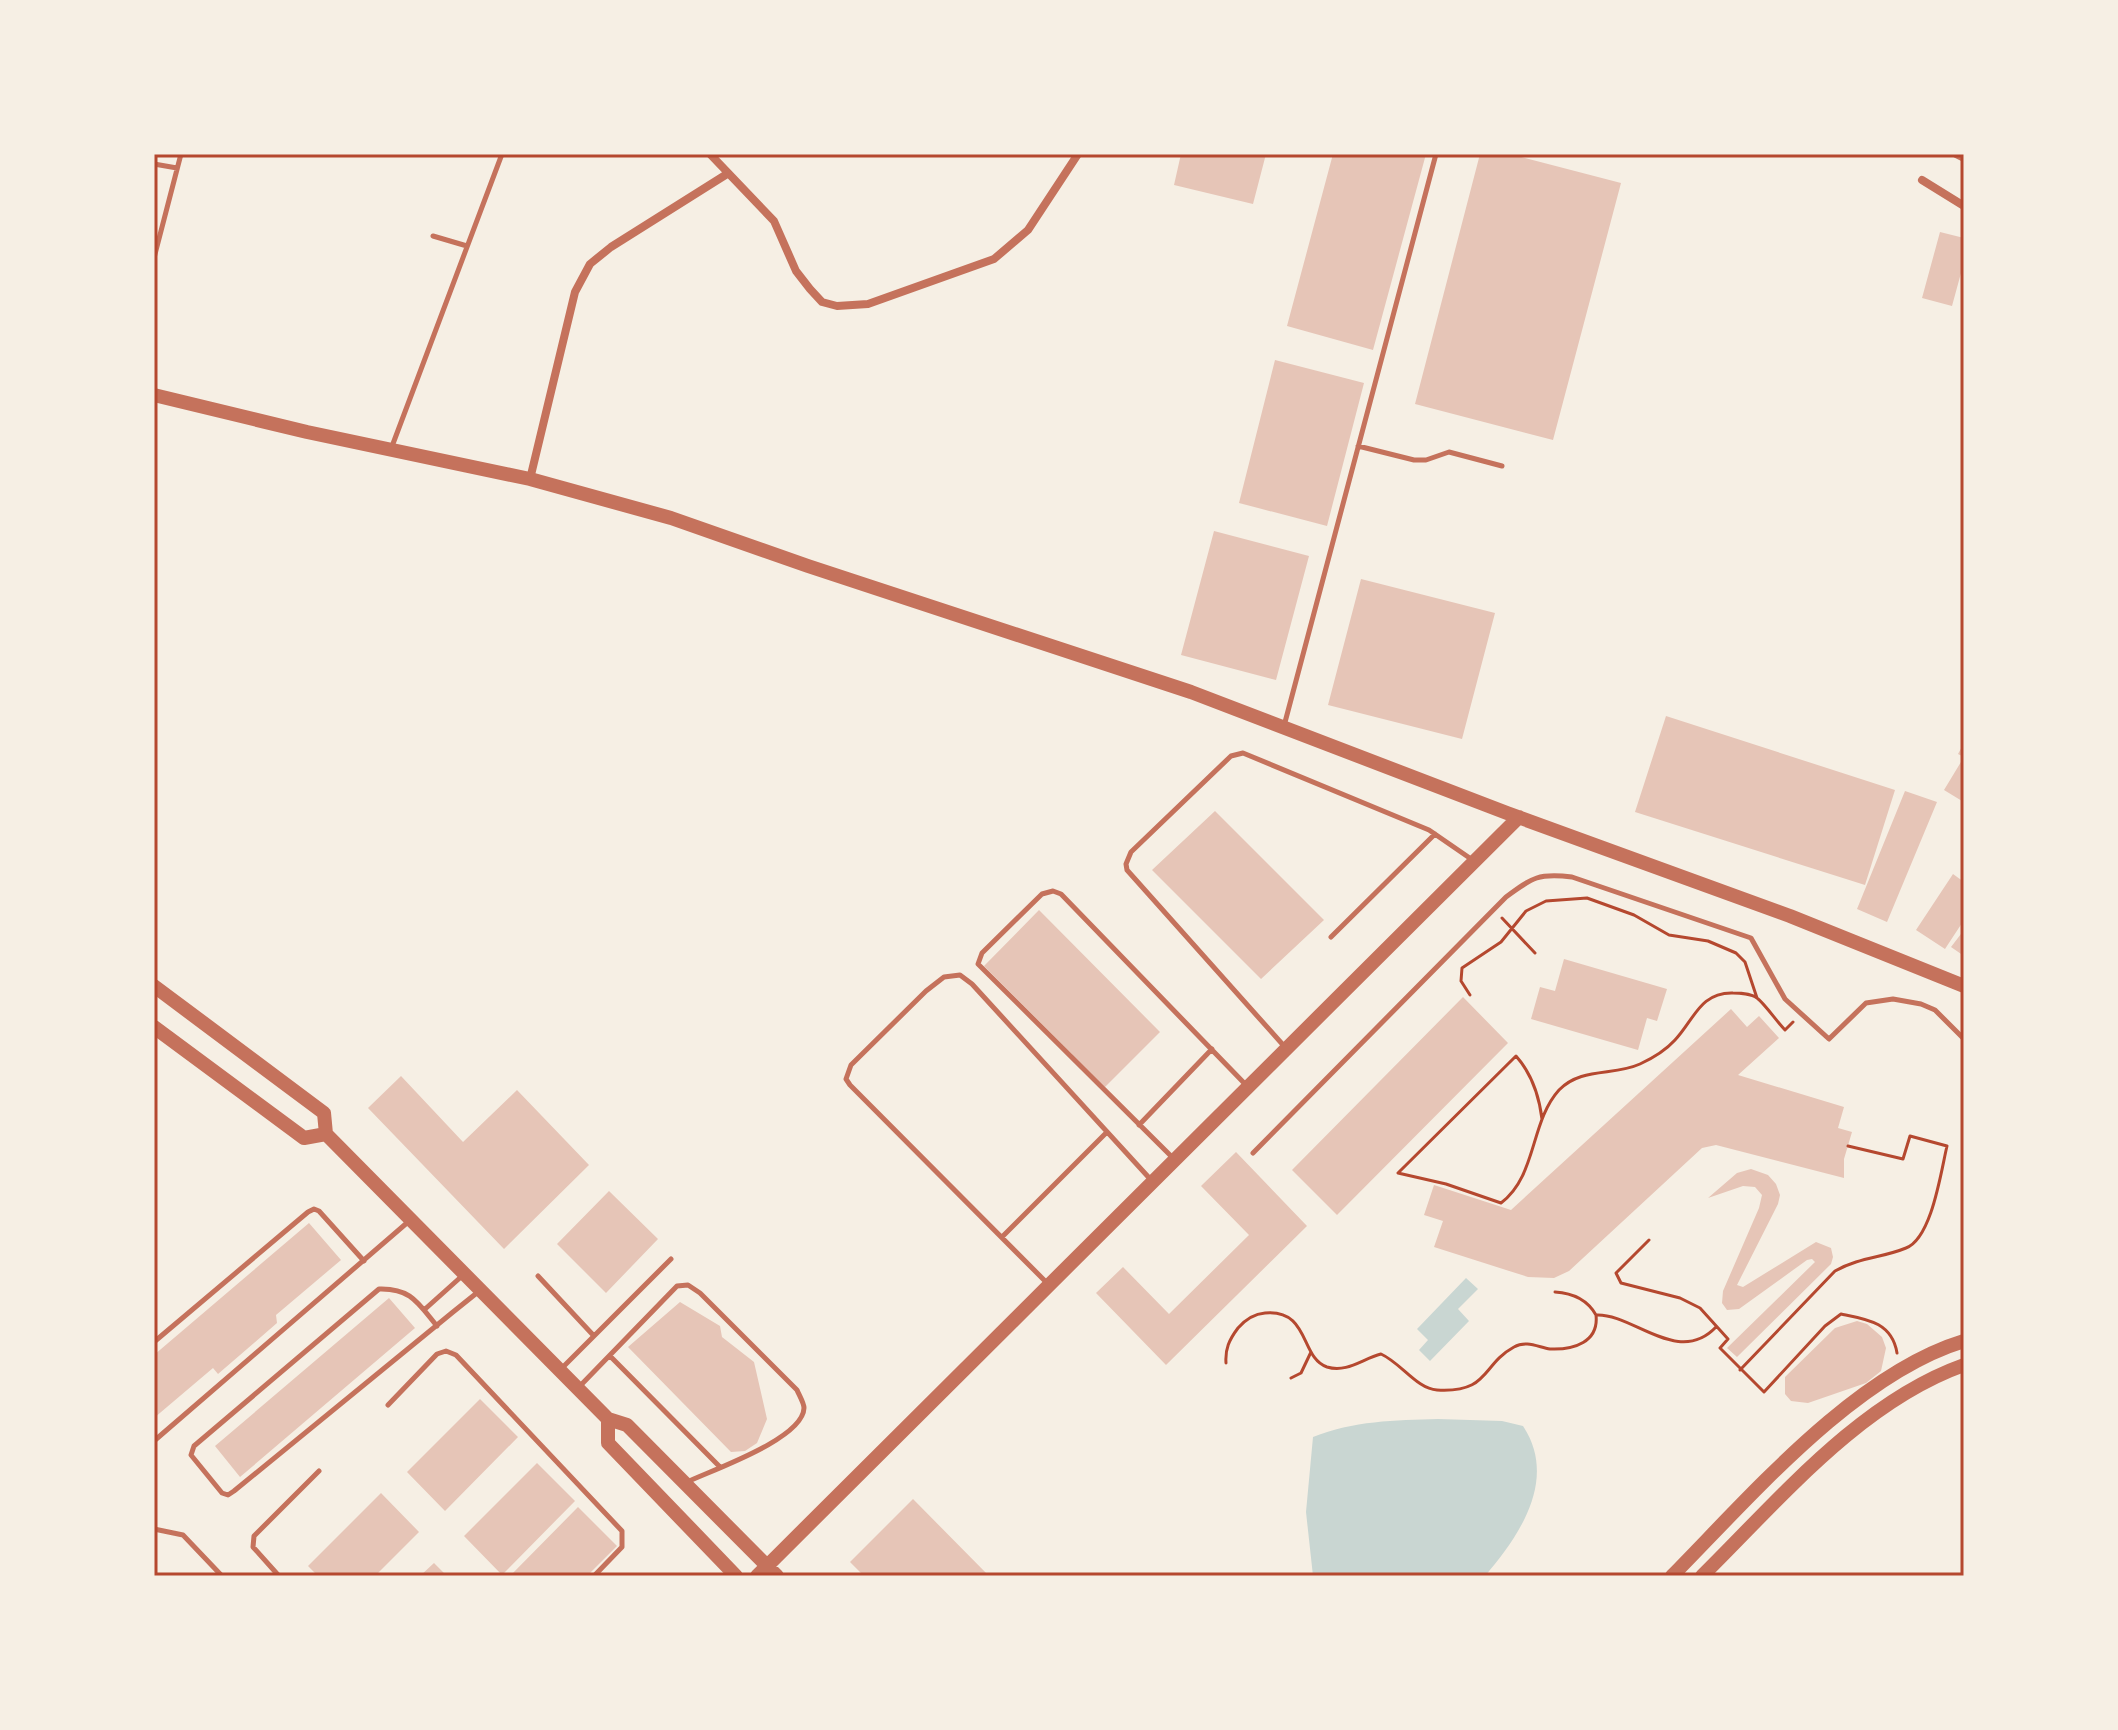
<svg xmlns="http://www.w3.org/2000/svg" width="2118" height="1730" viewBox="0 0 2118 1730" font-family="Karla,sans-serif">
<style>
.water{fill:#c9d6d2}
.building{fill:#e6c5b7}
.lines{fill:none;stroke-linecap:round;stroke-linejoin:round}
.path{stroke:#b5482f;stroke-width:3}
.service{stroke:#c5725c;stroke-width:5}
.minor{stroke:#c5725c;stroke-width:8}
.tertiary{stroke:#c5725c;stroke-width:14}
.neatline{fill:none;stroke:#b5482f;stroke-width:3}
</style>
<rect width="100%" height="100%" fill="#f6efe4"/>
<path class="water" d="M1466,1278L1478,1289L1458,1309L1469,1321L1430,1361L1419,1350L1428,1340L1417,1329Z
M1438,1419L1502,1421L1523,1426C1558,1479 1520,1535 1485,1576H1313L1306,1512L1313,1437C1353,1421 1395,1420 1438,1419Z"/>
<path class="building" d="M1181,154H1266L1253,204L1174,185Z
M1333,154H1426L1373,350L1287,326Z
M1480,154H1510L1621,183L1553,440L1415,404Z
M1940,232L1964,238V262L1952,306L1922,298Z
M1275,360L1364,383L1327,526L1239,503Z
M1214,531L1309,556L1276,680L1181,655Z
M1361,579L1495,613L1462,739L1328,705Z
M1666,716L1895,790L1865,885L1635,812Z
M1964,743V798L1962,801L1944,790L1964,757L1958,754Z
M1905,791L1937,802L1887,922L1857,909Z
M1215,811L1324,920L1261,979L1152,870Z
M1953,874L1964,882V920L1945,949L1916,930Z
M1039,910L1160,1032L1105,1087L984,966Z
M1964,930V956L1951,947Z
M1564,959L1667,989L1657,1021L1647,1018L1638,1050L1531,1019L1540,987L1555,991Z
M1463,997L1508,1043L1337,1215L1292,1170Z
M1731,1009L1747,1027L1759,1016L1779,1038L1738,1075L1844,1107L1838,1128L1852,1132L1844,1159V1178L1716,1145L1702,1148L1569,1271L1554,1278L1528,1277L1434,1247L1443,1221L1424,1215L1434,1185L1511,1210Z
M401,1076L463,1142L517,1090L589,1165L504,1249L368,1108Z
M1236,1152L1307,1226L1166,1365L1096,1293L1123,1267L1169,1314L1249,1235L1201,1186Z
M1751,1169L1768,1175L1776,1184L1780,1195L1778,1204L1737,1285L1743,1287L1816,1242L1831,1248L1833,1257L1831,1264L1737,1357L1727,1348L1815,1262L1812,1259L1807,1260L1739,1309L1727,1310L1722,1303L1723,1291L1759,1208L1762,1195L1755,1187L1743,1186L1708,1198L1737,1173Z
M609,1191L658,1239L606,1293L557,1244Z
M309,1223L341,1260L276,1315L277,1323L218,1374L213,1368L154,1418V1355Z
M389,1298L415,1328L240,1477L215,1446Z
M680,1302L720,1326L722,1337L754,1362L767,1419L757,1443L745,1451L731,1452L628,1347Z
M1857,1321L1867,1324L1882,1337L1886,1348L1881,1371L1866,1383L1808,1403L1791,1401L1785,1394V1377L1835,1328Z
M480,1399L518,1437L445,1511L407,1472Z
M537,1463L575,1501L502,1575L464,1536Z
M381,1493L419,1532L375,1576H318L308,1566Z
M913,1499L989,1576H864L850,1562Z
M578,1507L617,1546L587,1576H510Z
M434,1563L447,1576H420Z"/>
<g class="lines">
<path class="path" d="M1502,918L1535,953
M1470,995L1461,981L1462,968L1501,942L1526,911L1546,901L1587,898L1634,915L1669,935L1708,941L1736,953L1745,962L1757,998
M1398,1173L1446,1184L1501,1203C1537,1176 1530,1122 1559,1090C1581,1067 1614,1076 1640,1064C1653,1058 1665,1051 1675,1040C1694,1020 1700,992 1733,993C1739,993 1752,994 1757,998C1765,1004 1777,1022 1785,1030L1793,1022
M1398,1173L1516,1056C1532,1074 1539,1095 1542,1119
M1649,1240L1616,1273L1621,1283L1680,1298L1700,1308L1728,1339L1720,1348L1764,1392L1825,1326L1841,1314C1866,1319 1892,1322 1897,1353
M1555,1292C1572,1293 1587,1299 1596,1315
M1226,1363C1225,1349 1229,1340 1238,1328C1245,1320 1253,1314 1265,1313C1310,1309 1300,1358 1327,1367C1347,1373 1362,1359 1381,1354C1401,1363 1417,1389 1437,1390C1490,1393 1481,1365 1514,1347C1526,1340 1538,1347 1550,1349C1574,1350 1599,1342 1596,1315C1633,1313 1678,1367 1716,1327
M1740,1370L1835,1271C1860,1257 1882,1258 1906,1248C1932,1238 1941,1171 1947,1146L1910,1136L1903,1159L1848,1146
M1291,1378L1301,1373L1311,1352"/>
<path class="service" d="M154,164L177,168
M433,236L467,246
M154,258L181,154
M1358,446L1414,460H1426L1449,452L1502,466
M391,449L502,154
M1284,726L1436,154
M1331,937L1435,834
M1284,1046L1127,870L1126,864L1131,852L1231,756L1243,753L1429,830L1474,861
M1139,1125L1212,1049
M1253,1153L1506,897C1533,877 1539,873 1572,877L1751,938L1785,999L1829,1039L1866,1003L1893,999L1921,1004L1935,1010L1964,1039
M1174,1159L978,964L982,953L1042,894L1053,891L1061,894L1246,1085
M1002,1237L1107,1132
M538,1276L594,1336
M1048,1284L850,1085L846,1079L851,1065L926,991L944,977L960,975L972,984L1152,1181
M424,1310L462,1276
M437,1326C418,1303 411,1288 379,1289L194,1446L191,1455L222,1493L228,1495L234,1491L453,1312L478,1292
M154,1342L308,1212L314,1209L319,1211L364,1261
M610,1356L720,1467
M561,1369L671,1259
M578,1388L677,1286L688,1285L700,1293L797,1390C799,1395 804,1403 804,1408C803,1439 712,1470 687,1482
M388,1405L437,1354L446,1351L456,1355L622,1531V1547L594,1576
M154,1441L408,1222
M154,1529L183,1535L222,1576
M279,1576L253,1547L254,1536L319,1471"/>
<path class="minor" d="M710,154L774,221L796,271L810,289L822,302L837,306L868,304L994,259L1028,230L1078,154
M1956,154L1964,158
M1922,180L1964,206
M530,479L575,292L590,264L611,247L727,174"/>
<path class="tertiary" d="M154,395L307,432L530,479L671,518L808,566L1191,692L1507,813L1790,916L1964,986
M154,986L324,1113L326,1134L608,1419L627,1425L777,1576
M154,1027L304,1138L326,1134
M608,1419V1443L736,1576
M757,1576L1519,817
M1672,1576C1751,1496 1855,1374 1964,1341
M1702,1576C1779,1500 1860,1402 1964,1365"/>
</g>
<rect width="2118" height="1730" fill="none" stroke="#f6efe4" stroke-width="312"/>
<rect x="156" y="156" width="1806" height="1418" class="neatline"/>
</svg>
